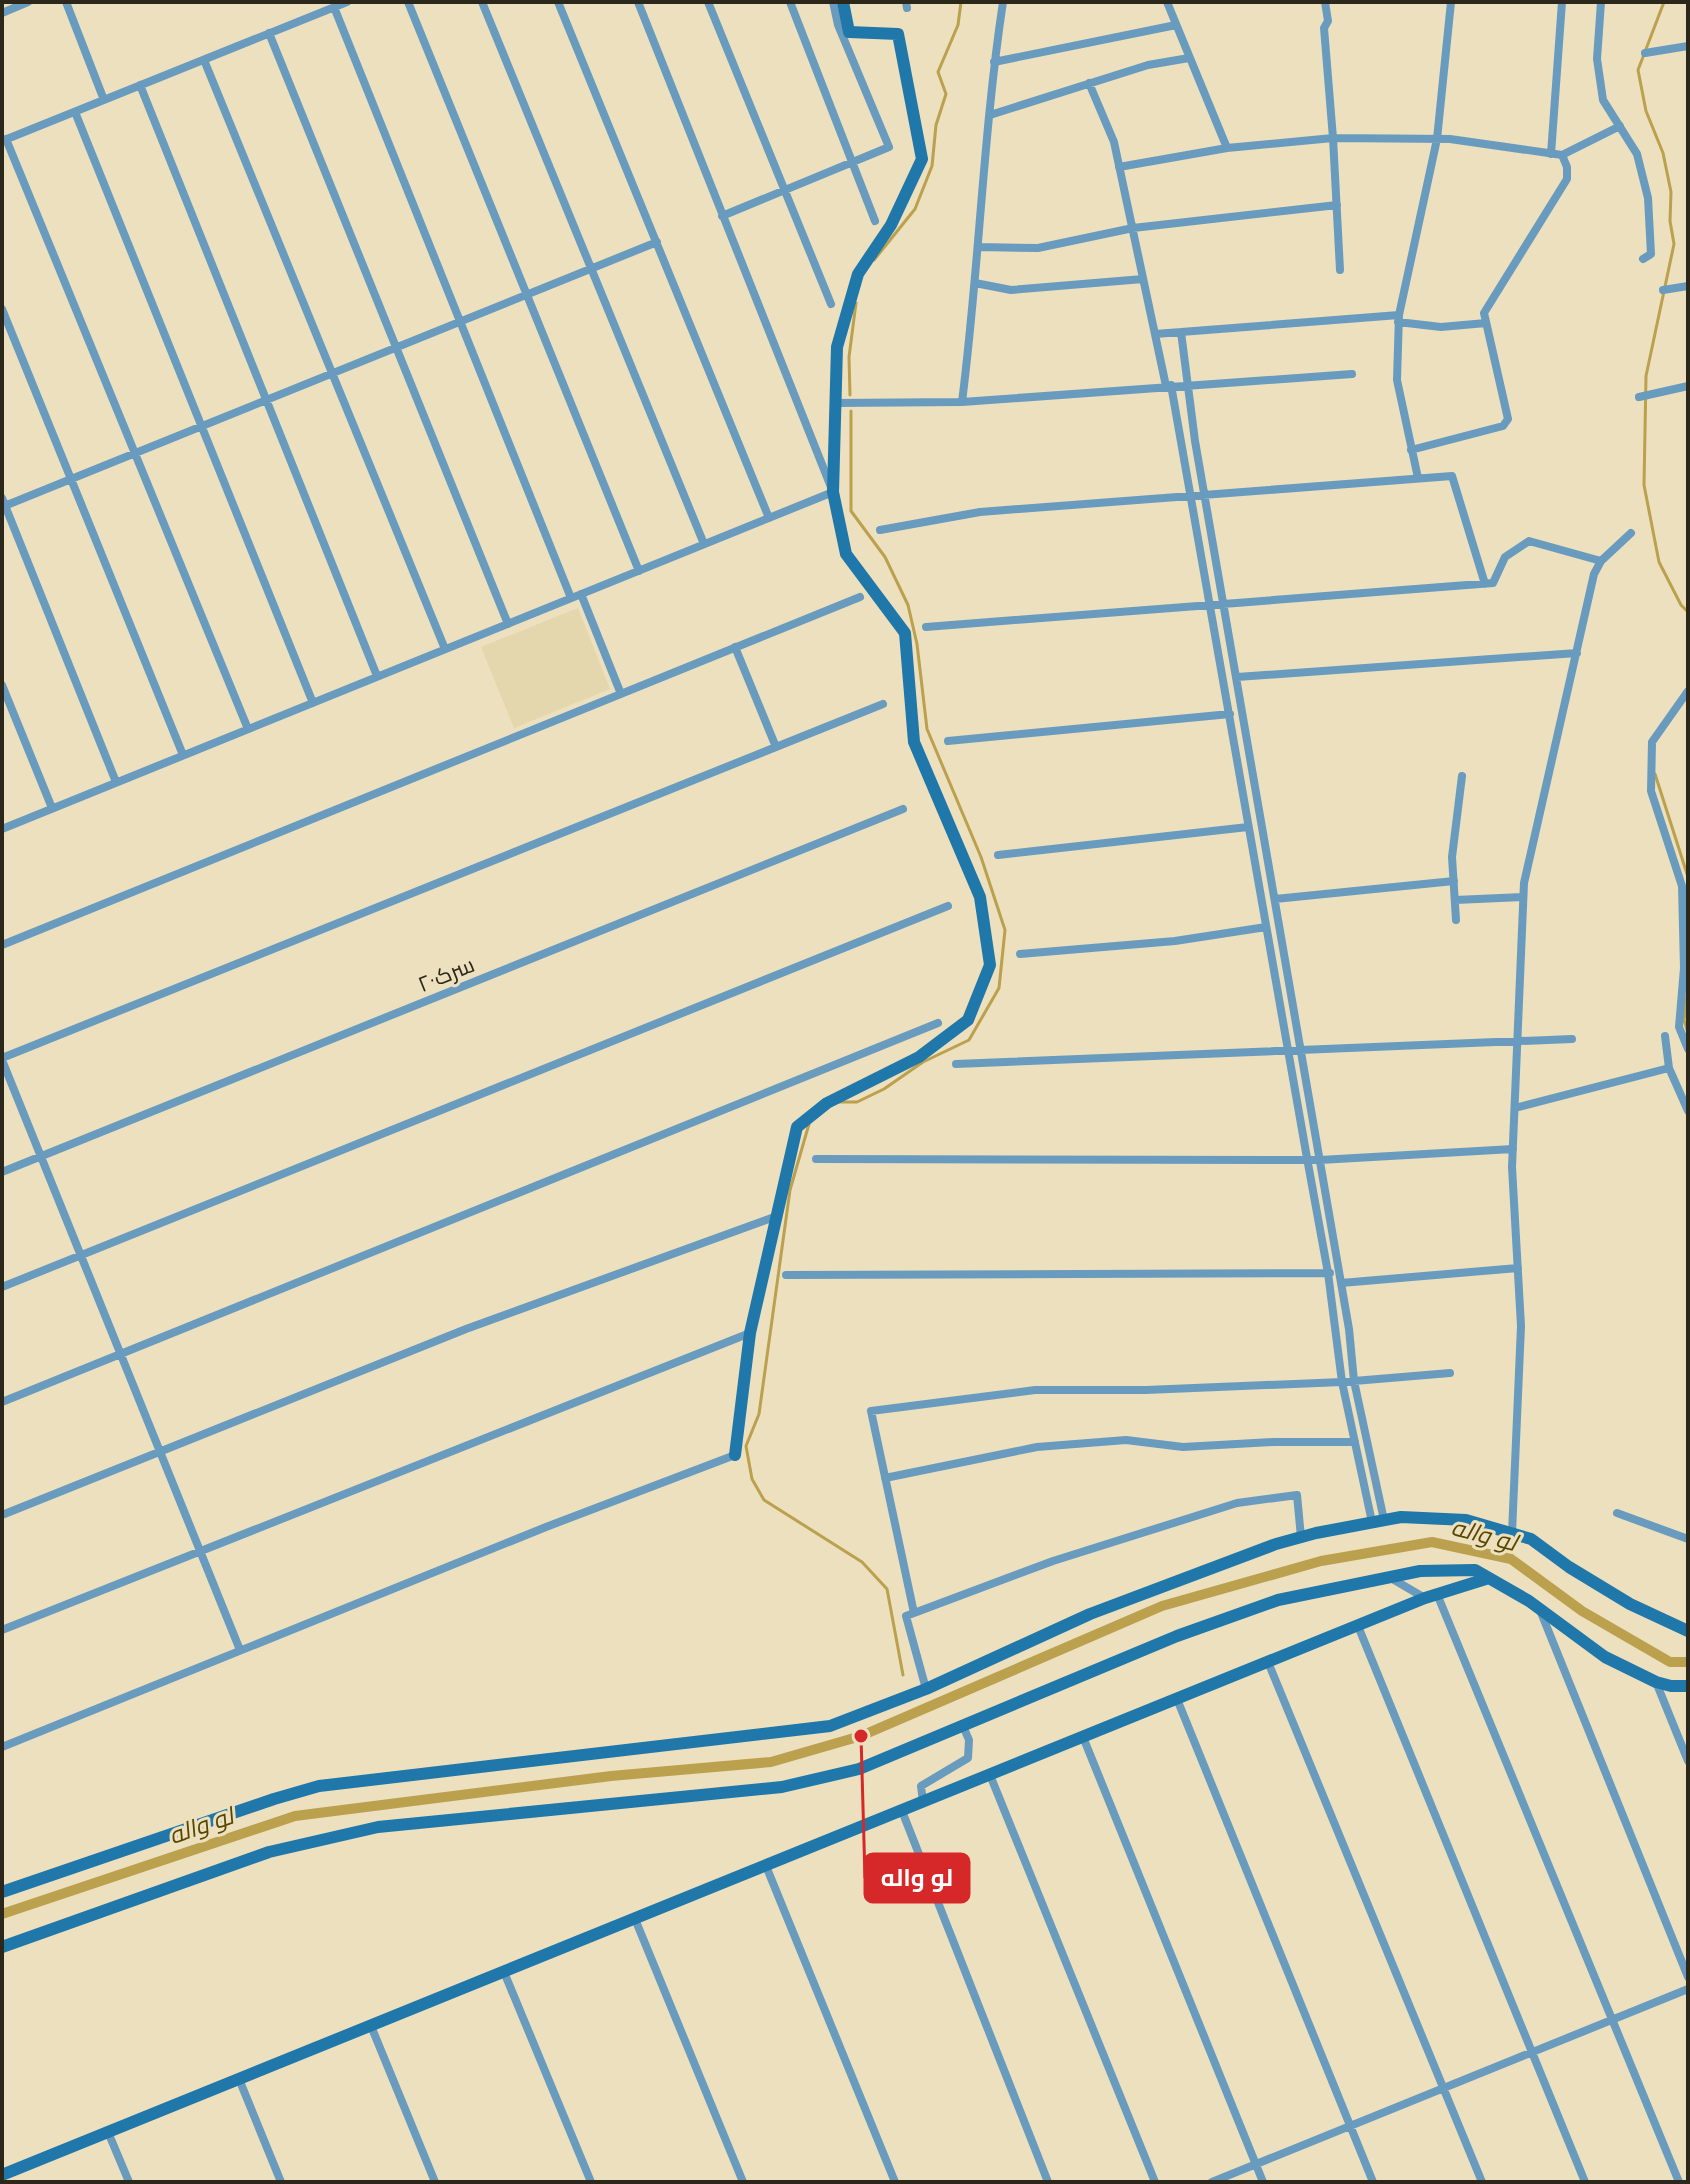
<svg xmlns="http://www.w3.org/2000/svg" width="1690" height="2184" viewBox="0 0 1690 2184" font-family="'Times New Roman',Cairo,serif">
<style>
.built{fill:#e4d6ad}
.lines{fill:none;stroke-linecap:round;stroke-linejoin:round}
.stream{stroke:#bba04e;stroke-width:3}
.canal{stroke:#bba04e;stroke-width:10}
.street{stroke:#699bbe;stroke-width:8}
.secondary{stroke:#1f77aa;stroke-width:12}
.labels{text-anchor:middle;stroke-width:6;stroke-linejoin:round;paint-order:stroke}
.street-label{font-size:22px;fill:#2b271a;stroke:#ece0be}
.water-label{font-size:24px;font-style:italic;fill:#584601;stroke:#ece0be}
.leader{fill:none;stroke:#d62828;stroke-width:3}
.callout-dot{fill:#d62828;stroke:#ece0be;stroke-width:3}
.callout{fill:#d62828;stroke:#d62828;stroke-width:3}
.callout-label{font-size:24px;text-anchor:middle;font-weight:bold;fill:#fff}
</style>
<rect width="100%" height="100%" fill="#ece0be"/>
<path class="built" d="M578,608L610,689L514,728L481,647Z"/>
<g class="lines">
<path class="stream" d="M1664,2L1638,70L1646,111L1663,153L1671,192L1670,221L1674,244L1646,376L1644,485L1659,562L1681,605L1688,612
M874,260L915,209L932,166L936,125L946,94L938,72L958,25L961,2
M850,395L849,357L856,303
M1655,774L1688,877
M1688,988L1684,1020L1688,1033
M839,1102H857L884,1089L923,1062L969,1040L999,988L1005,930L981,857L927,729L917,644L908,605L885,557L851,511V411
M809,1124L790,1190L759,1414L746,1446L752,1479L764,1500L862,1562L887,1589L903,1675"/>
<path class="canal" d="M2,1914L295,1816L611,1776L771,1762L861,1736L1162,1606L1321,1561L1432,1542L1511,1559L1582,1611L1670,1662H1688"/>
<path class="street" d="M66,2L104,100
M408,2L639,571
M482,2L704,544
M558,2L769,518
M708,2L831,304
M790,2L875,221
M906,2L907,8
M1167,2L1227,148
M1325,2L1328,21L1324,28L1333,138L1340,270
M1601,2L1597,59L1603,100L1637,154L1648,198L1651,254L1643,259
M334,7L571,598
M2,13L28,2
M269,33L508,624
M1645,53L1688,46
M204,60L445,649
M994,62L1176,25
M1089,83L1114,142L1166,386
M140,85L377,676
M75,112L313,703
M990,115L1148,65L1189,58
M6,139L248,729
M2,141L347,2
M1551,154L1562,2
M1119,167L1227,148L1333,138L1450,139L1562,155L1620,126
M722,216L889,147L838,25L833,2
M979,247L1038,248L1133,228L1337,205
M975,283L1011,290L1143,279
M1663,290L1688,286
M2,309L183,755
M1399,315L1397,380L1418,478
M1398,322L1441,327L1486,323
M1181,332L1195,441L1349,1329L1354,1381L1384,1520
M1155,334L1399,315L1437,139L1451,2
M1171,385L1307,1158L1328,1273L1342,1382L1372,1522
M1639,397L1688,386
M962,402C979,269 983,134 1003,2
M835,403L962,402L1352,374
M1411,450L1503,426L1508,419L1484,313L1567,179V167L1562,155
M2,498L116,782
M2,507L657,242
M880,530L980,512L1452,476L1485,584
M581,594L621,694
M926,627L1493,583L1505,557L1529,541L1601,561
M735,647L776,747
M1237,677L1577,653
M2,685L52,808
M1688,691L1652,742L1651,791L1682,886L1684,968L1679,1027L1688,1049
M948,741L1230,714
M2,829L833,492L638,2
M998,855L1248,827
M1275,899L1454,881
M1455,900L1523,897
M1456,920L1452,857L1462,776
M2,945L860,597
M1020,954L1175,941L1266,927
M1665,1036L1669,1068L1688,1111
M2,1058L883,704
M2,1060L240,1650
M956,1064L1572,1039
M1515,1108L1669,1068
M816,1159L1320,1160L1513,1149
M2,1172L903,809
M786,1275L1330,1273
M1341,1283L1518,1268
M2,1287L948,906
M2,1402L938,1023
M885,1478L1037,1447L1126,1440L1183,1447L1274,1442H1355
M1617,1513L1688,1539
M2,1515L466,1329L777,1216
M1512,1533L1521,1326L1512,1167L1524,883L1594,574L1601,561L1631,533
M1389,1577L1425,1598
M1437,1594L1679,2182
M1540,1610L1688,1977
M914,1613L1053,1561L1237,1503L1297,1495L1301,1537
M1358,1626L1585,2182
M2,1630L750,1333
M1268,1662L1482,2182
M1656,1682L1688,1761
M926,1689L906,1616L914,1613L871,1411L1035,1390H1146L1342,1382L1450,1373
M1177,1699L1373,2182
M1083,1737L1263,2182
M2,1747L546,1527L735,1455
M990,1775L1155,2182
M923,1802L921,1786L968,1758L969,1740L963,1726
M902,1811L1048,2182
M766,1866L895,2182
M635,1919L743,2182
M504,1972L591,2182
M371,2026L435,2182
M239,2079L281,2182
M108,2132L129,2182
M1212,2182L1688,1989"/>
<path class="secondary" d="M735,1455L750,1333L797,1127L827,1103L919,1057L968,1020L990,965L980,897L914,742L905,633L846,554L833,492L837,347L858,274L891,225L922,159L898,34L849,32L843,2
M2,1892L274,1799L319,1786L830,1726L926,1689L1090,1614L1276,1544L1316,1533L1401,1517L1466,1520L1531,1539L1569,1567L1630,1604L1688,1631
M2,1947L269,1852L378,1827L782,1787L859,1769L1177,1636L1278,1600L1420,1571L1475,1570L1529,1601L1605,1657L1656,1682L1671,1686H1688
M2,2175L1425,1598L1489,1578"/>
</g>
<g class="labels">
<g class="street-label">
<text transform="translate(446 974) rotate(-22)" y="8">سرک۲۰</text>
</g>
<g class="water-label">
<text transform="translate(1484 1535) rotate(15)" y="8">لو واله</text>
<text transform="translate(201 1826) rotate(-19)" y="8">لو واله</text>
</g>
</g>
<path class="leader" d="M861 1736L865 1878"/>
<circle class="callout-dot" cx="861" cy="1736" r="8"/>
<rect class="callout" x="865" y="1854" width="104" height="48" rx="8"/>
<g class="callout-label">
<text x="917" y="1886">لو واله</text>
</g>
<rect width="1690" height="2184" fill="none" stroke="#2b271a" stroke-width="8"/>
</svg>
